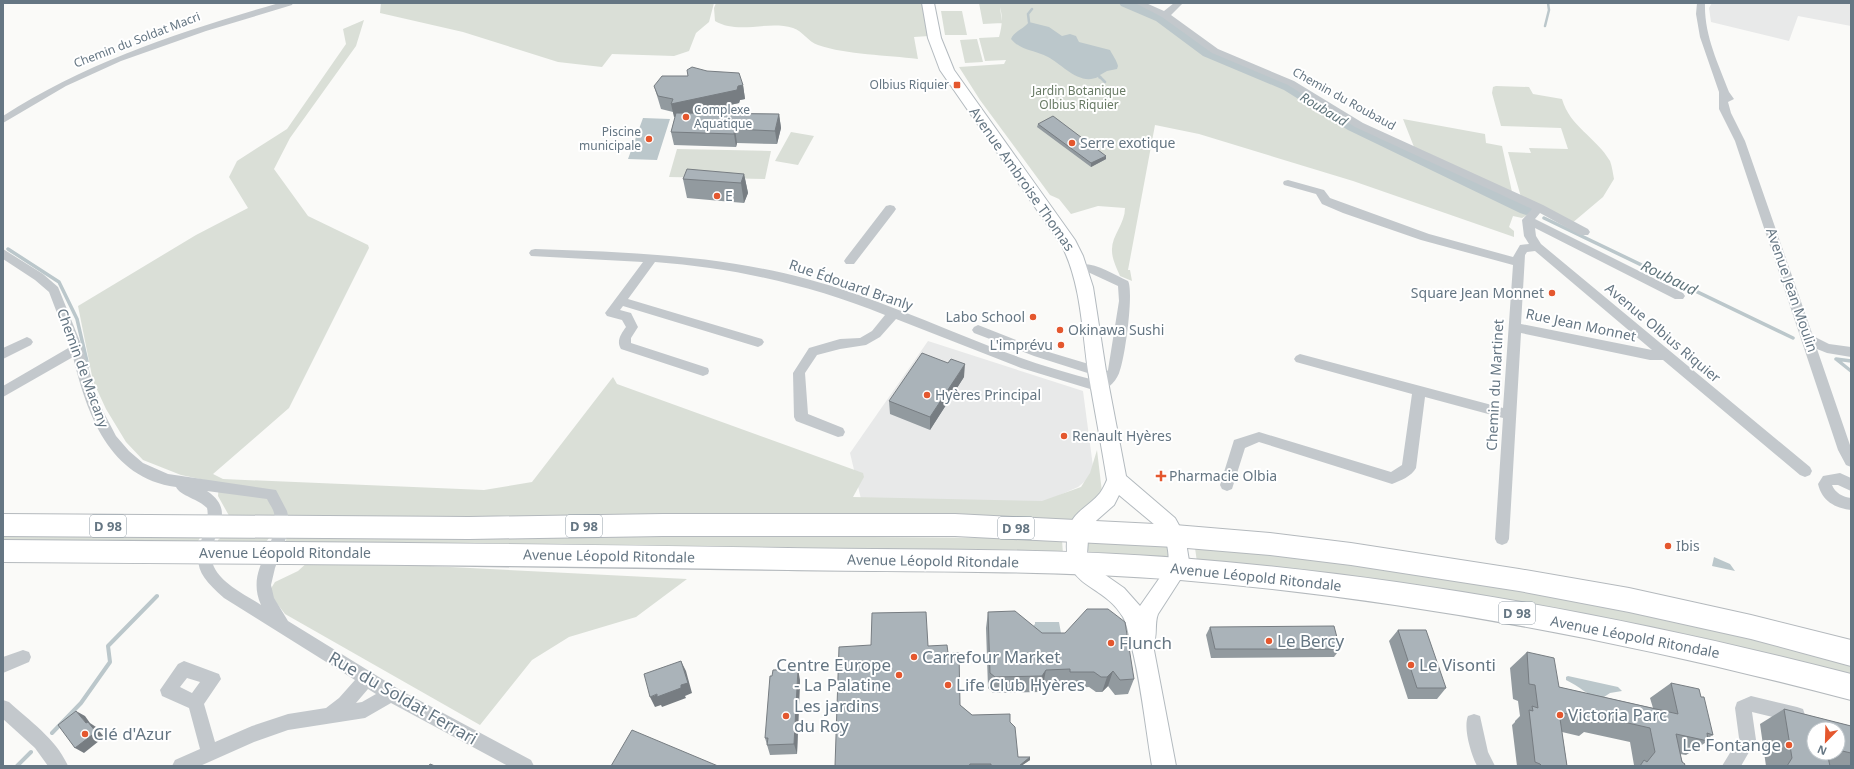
<svg xmlns="http://www.w3.org/2000/svg" width="1854" height="769" viewBox="0 0 1854 769" font-family="'Noto Sans',sans-serif">
<style>
.built{fill:#e8e9e9}
.green{fill:#dadfd7}
.water{fill:#bbc7cb}
.lines{fill:none;stroke-linecap:round;stroke-linejoin:round}
.stream-far2{stroke:#bbc7cb;stroke-width:2.5}
.stream-far1{stroke:#bbc7cb;stroke-width:3.5}
.stream{stroke:#bbc7cb;stroke-width:4}
.river{fill:#bbc7cb;fill-rule:evenodd}
.secondary-casing{stroke:#b3babf;stroke-width:2}
.highway-casing{stroke:#b4b9bd;stroke-width:2}
.street{fill:#c3c8cc;fill-rule:evenodd}
.secondary{fill:#fff;fill-rule:evenodd}
.highway{fill:#fff;fill-rule:evenodd}
.wall{fill:#929a9f;fill-rule:evenodd}
.shaded-wall{fill:#777d82}
.building{fill:#aab3b9;stroke:#777d82}
.poi-dot{fill:#e4572e;stroke:#fff;stroke-width:1.5}
.labels{text-anchor:middle;stroke-width:4;stroke-linejoin:round;paint-order:stroke}
.far-street-label{font-size:12px;fill:#657683;stroke:#fff}
.far-poi-label{font-size:12px;fill:#657683;stroke:#fff;text-anchor:end}
.far-park-label{font-size:12px;fill:#687a64;stroke:#fff}
.far-water-label{font-size:13px;font-style:italic;fill:#60757c;stroke:#fff}
.shield{fill:#fff;stroke:#939fa8;stroke-width:1}
.shield-label{font-size:13px;font-weight:bold;fill:#657683}
.poi-label{font-size:14px;fill:#657683;stroke:#fff;text-anchor:start}
.street-label{font-size:14px;fill:#657683;stroke:#fff}
.water-label{font-size:15px;font-style:italic;fill:#60757c;stroke:#fff}
.near-poi-label{font-size:17px;fill:#657683;stroke:#fff;text-anchor:start}
.near-street-label{font-size:17px;fill:#657683;stroke:#fff}
</style>
<rect width="100%" height="100%" fill="#fafaf8"/>
<path class="built" d="M1712,3H1851V26L1798,16L1789,41L1711,22L1709,8Z
M928,341L1083,391L1094,474L1078,487L1044,502L861,499L850,453Z"/>
<path class="green" d="M381,3H714L709,22L696,33L689,51L674,56L612,54L602,67L558,62L463,32L380,13Z
M716,3H922L929,36L914,37L918,59C887,55 847,55 818,45C808,42 803,31 793,28C767,20 739,35 715,21L714,8Z
M979,3H1119L1156,19L1201,52L1215,60L1285,89L1351,130L1529,214L1522,218L1513,216L1509,227L1514,231V237L1353,181L1199,134L1155,125L1128,270H1130L1132,281L1120,276C1117,269 1112,259 1112,251C1111,236 1125,224 1125,208L1098,206L1071,214L1059,199L1050,195L980,100L959,67L1004,64L1006,60L985,61L979,38L999,37C1002,26 1003,18 1000,7L1002,23L983,24Z
M941,11H962L967,35H945Z
M364,20L356,46L290,138L274,169L308,216L368,245L369,248L289,408L213,474L223,479L484,490L532,482L613,377L617,384L863,473L864,477L853,497L1042,501L1081,487L1090,473L1097,450L1102,492L1073,519L232,521L218,496L219,483L181,475L143,460L126,442L106,409L93,381L78,306L196,235L248,208L229,177L237,161L287,129L346,44L343,29Z
M977,39L983,62L965,63L960,40Z
M1496,86L1529,87L1533,94L1562,99C1570,127 1596,137 1610,161C1612,166 1613,174 1614,179L1603,197L1571,224L1521,197L1508,152L1531,153L1529,148L1568,149L1561,128L1501,126L1492,93L1493,87Z
M1403,119L1485,134L1486,143L1502,146L1512,192L1414,147Z
M791,132L814,136L798,165L775,161Z
M677,149L771,151L765,179L669,177Z
M3,531L203,532L195,547L3,545Z
M288,533L1033,538L1062,540L1063,554L284,547Z
M222,536L269,538L264,545L218,543V540Z
M1088,543L1165,546C1170,549 1171,551 1168,557L1163,558L1089,553L1086,546Z
M1195,548L1278,555L1384,568L1629,609L1851,662V676L1197,562Z
M310,560L687,579L636,617L569,637L532,660L480,725L285,614L271,596L270,590L275,582L298,571Z"/>
<path class="water" d="M1029,22L1049,27L1062,36L1070,34L1076,36L1079,42L1110,50C1112,54 1117,61 1118,66L1117,69L1107,71L1100,75L1102,77L1099,79L1098,77C1079,86 1062,64 1048,57C1035,50 1021,51 1011,39C1014,31 1024,29 1029,22Z
M643,118L670,119L657,160L628,159Z
M1714,557L1730,564L1735,571L1712,566Z
M1035,622H1059L1061,633L1036,634L1033,626L1035,624Z
M1568,676L1618,687L1622,691L1610,693L1601,699C1588,696 1579,686 1566,680V677Z"/>
<g class="lines">
<path class="stream-far2" d="M1029,22L1028,14L1032,9
M1545,26L1549,10L1548,3
M1101,78L1105,82"/>
<path class="stream-far1" d="M1544,218L1793,338
M8,249L59,282L77,319L88,366
M1836,359L1851,371
M1836,359L1851,361"/>
<path class="stream" d="M52,733L81,703L110,662L108,646L157,596
M17,766L31,752"/>
<path class="river" d="M1119,3H1138L1166,15L1213,50L1294,84L1360,124L1532,205L1535,209L1532,213L1526,215L1520,213L1348,130L1284,90L1203,56L1156,21L1121,6Z"/>
<defs>
<path id="secondary" d="M922,3H934L941,38L954,70L1075,240L1083,256L1093,287L1106,371L1126,476L1175,518L1185,536L1189,561L1187,569L1158,614C1154,624 1158,635 1153,645L1176,766H1152C1145,724 1141,681 1130,640C1128,633 1127,624 1123,617C1101,580 1059,590 1068,532C1071,512 1089,507 1100,493C1103,489 1105,484 1107,480C1101,443 1094,407 1088,371C1082,329 1081,284 1062,246L940,70L928,38ZM1119,495L1161,530C1167,540 1170,554 1168,566L1140,606L1124,588L1091,565L1089,560L1087,554L1089,527L1114,505Z"/>
<path id="highway" d="M3,514L469,517L663,514H955L1175,525L1270,533L1351,543L1519,569L1629,588L1751,615L1851,640V666L1751,639L1629,612L1519,591L1351,565L1270,555L1175,547L955,536H663L469,539L3,536Z
M3,540C265,542 526,543 788,548C918,550 1050,548 1180,558C1407,576 1631,617 1851,674V700C1631,642 1407,599 1180,580C1050,570 919,572 788,570C526,565 265,564 3,562Z"/>
</defs>
<use href="#secondary" class="secondary-casing"/>
<use href="#highway" class="highway-casing"/>
<path class="street" d="M279,3H293L292,5L206,31L121,61L66,86L3,123V116C88,61 183,31 279,3Z
M1135,3H1146L1164,11L1174,3H1183L1171,15L1218,49L1294,81L1363,123L1543,205L1588,229L1590,232L1588,235H1580L1540,213L1535,219L1683,293L1685,296L1683,299H1675L1535,228L1536,236L1541,244L1810,467L1812,471L1810,475L1805,477L1800,475L1663,360H1650L1521,333L1509,539L1507,543L1502,545L1497,543L1495,539L1503,418L1425,397L1416,468C1412,476 1400,481 1392,484L1259,442L1245,448L1232,489L1227,491L1222,489L1220,485L1234,440L1259,432L1391,472L1402,465L1412,394L1296,362L1294,359L1296,356L1300,354L1503,408L1513,265L1421,240L1343,213L1322,204L1316,194L1284,185L1283,183L1284,181L1288,180L1324,190L1330,198L1429,234L1513,257L1520,245L1529,244L1524,236L1522,220L1532,209L1355,127L1288,85L1212,53L1162,17ZM1535,251L1652,350L1521,324L1525,255L1527,252Z
M1697,3H1705C1704,35 1718,63 1729,92L1734,99L1728,102L1731,113L1745,141L1813,336L1829,344L1851,347V357L1827,353L1817,349L1851,448V467L1846,465L1838,450L1735,141L1719,109V92L1700,37L1696,14Z
M890,205L894,206L896,209L894,212L854,264H846L844,261L846,258L886,206Z
M3,249L43,274L58,287L83,349L95,391L104,413L116,436L129,451L143,463L168,474L276,490L287,511L289,520L286,538L275,568L271,585L274,598L288,621L400,690L531,760L534,766H508L391,703L365,718L288,730L254,742L200,766H172L175,760L200,749L189,708L162,696L160,690L178,664L184,661L219,674L221,679L204,704L215,742L252,726L288,714L326,708L339,698L355,680L224,598C198,575 192,565 204,532C206,525 209,516 207,508C199,499 180,496 176,487C109,478 87,414 73,357L3,397V386L70,347L49,292L35,280L3,259ZM207,491L267,499C269,504 273,508 274,513C282,545 244,567 261,605C246,595 222,584 214,567C201,540 243,515 207,491ZM187,678L200,682L192,693L180,687ZM368,689L376,694L362,702L356,703Z
M535,249C627,252 718,255 807,279C871,296 932,324 994,348C1028,361 1062,372 1098,381L1108,370L1119,301L1118,286L1090,273L1075,271L1073,268L1075,265C1093,260 1112,274 1128,281C1134,291 1125,357 1120,370C1118,379 1109,389 1100,392L1021,368L896,319L880,337L866,345L840,349L817,355L805,373L808,414L843,428L845,432L843,436L838,437L796,421L794,417L793,373L809,348L840,339L860,338L872,331L885,315C811,285 735,268 655,262L628,299L762,339L764,342L762,345L758,347L623,306L620,310L631,313L638,327L631,338V343L708,368L709,371L708,374L703,376L621,349C616,341 621,334 626,327L622,320L607,316L605,313L643,262L531,256L529,253L531,250Z
M978,325L1042,350L1102,368L1103,371L1102,374L1097,376L1034,356L974,333L972,330L974,327Z
M27,337L31,339L33,342L31,345L3,359V348Z
M1840,473L1851,478V491L1838,485H1832C1835,493 1843,497 1851,498V510C1835,508 1822,501 1818,484L1823,476Z
M23,650L29,652L31,657L29,662L3,673V657Z
M1751,696L1797,707L1803,709L1805,715L1803,721L1797,723L1752,712L1756,740L1741,766H1722L1739,738L1735,708L1737,702Z
M3,700L9,702C30,721 57,740 68,766H48L35,748L3,719Z
M1474,714L1480,716L1488,752L1495,766H1477C1471,754 1463,728 1468,716Z"/>
<use href="#secondary" class="secondary"/>
<use href="#highway" class="highway"/>
</g>
<path class="wall" d="M743,85L745,99L740,100L739,103L693,113L779,114L781,128L777,144L737,143L736,147L674,145L671,132L675,117L673,112L661,109L658,99L654,86Z
M1038,124L1106,159L1091,167L1037,127Z
M744,174L748,193L744,203L687,198L683,179Z
M964,377L930,430L890,414L889,401Z
M988,612L1042,633H1065L1134,679L1128,694L1115,695L1108,686L1102,692H1096L1089,687L1066,688V685H1043L1039,692L993,693L988,688L986,628Z
M1210,627L1340,649L1334,657L1211,658L1206,635Z
M1398,630L1446,688L1437,699H1408L1389,641Z
M928,646L948,653L960,705L972,715L1010,722L1018,757H1030V760L1021,766H835Z
M1527,652L1559,687L1653,708L1650,698L1671,683L1701,697L1713,735L1708,738V741L1686,755L1680,754L1684,766H1633L1634,765L1630,742L1584,732L1579,736L1562,732L1567,766H1517L1512,725L1515,722V721L1520,716L1518,701L1513,699L1510,668Z
M800,680L797,754L770,755L765,738Z
M1784,709L1851,726V766H1766L1760,724ZM1838,729V753H1814Z"/>
<path class="shaded-wall" d="M743,85L745,99L740,100L739,103L674,117L671,104Z
M779,114L781,128L777,144L775,131Z
M735,129L737,143L736,147L734,134Z
M1106,156V159L1091,167V163Z
M744,174L748,193L744,203L741,183Z
M965,364L964,377L930,430V417Z
M681,661L686,671L692,693L685,696L686,698L662,707L661,705L655,707L650,697L681,685Z
M798,669L800,680L797,754L794,744Z
M1046,670L1043,685L1039,692L1042,676Z
M1113,671L1108,686L1102,692L1107,677Z
M76,711L85,716L90,723L96,727L104,737L84,753L75,748L86,723Z
M1030,757V760L1021,766H1019Z"/>
<path class="building" d="M692,67L707,71L739,73L743,85L738,86L737,90L671,104L673,99L658,96L654,86L662,76H688L687,70Z
M676,113L779,114L775,131L735,129L734,134L671,132Z
M1053,116L1106,156L1091,163L1038,124Z
M687,169L744,174L741,183L683,179Z
M922,353L948,363L951,359L965,364L930,417L889,401Z
M1087,609H1108L1125,622L1134,679L1120,680L1113,671L1107,677H1101L1094,672H1070V669L1046,670L1042,676L995,677L990,673L988,612L1015,611L1042,633H1065Z
M926,612L928,646L947,645L948,653H959L960,705L972,715L1010,714V722L1015,727L1018,757H1030L1019,766H991V764H970L969,766H835L839,647L871,645L872,613Z
M1334,626L1340,649H1215L1210,627Z
M1398,630H1426L1446,688H1417Z
M1527,652L1554,658L1559,687L1678,714L1671,683L1699,689L1701,697H1704L1713,735L1707,733L1708,741L1676,734L1682,762L1685,764L1684,766H1640L1644,760L1647,762L1655,752L1650,728L1597,716L1598,721L1559,712L1567,766H1542L1540,764L1535,762L1529,710L1533,711L1532,706L1538,708L1535,685L1529,684Z
M681,661L688,683L681,685V688L657,697V694L650,697L644,674Z
M798,669L794,744L767,745L768,738H765L770,676H772L773,670Z
M1784,709L1851,726V753L1838,750V729H1814V753H1827L1830,766H1787L1792,758Z
M76,711L86,723L88,722L96,732L75,748L58,725Z
M632,730L718,766H611Z
M430,764L435,766H429Z"/>
<g class="poi-dot">
<rect x="953" y="81" width="8" height="8" rx="2"/>
<circle cx="686" cy="117" r="4"/>
<circle cx="649" cy="139" r="4"/>
<circle cx="1072" cy="143" r="4"/>
<circle cx="717" cy="196" r="4"/>
<circle cx="1552" cy="293" r="4"/>
<circle cx="1033" cy="317" r="4"/>
<circle cx="1060" cy="330" r="4"/>
<circle cx="1061" cy="345" r="4"/>
<circle cx="927" cy="395" r="4"/>
<circle cx="1064" cy="436" r="4"/>
<path d="M1159 470h4v4h4v4h-4v4h-4v-4h-4v-4h4z"/>
<circle cx="1668" cy="546" r="4"/>
<circle cx="1269" cy="641" r="4"/>
<circle cx="1111" cy="643" r="4"/>
<circle cx="914" cy="657" r="4"/>
<circle cx="1411" cy="665" r="4"/>
<circle cx="899" cy="675" r="4"/>
<circle cx="948" cy="685" r="4"/>
<circle cx="1560" cy="715" r="4"/>
<circle cx="786" cy="716" r="4"/>
<circle cx="85" cy="734" r="4"/>
<circle cx="1789" cy="745" r="4"/>
</g>
<g class="labels">
<g class="far-street-label">
<text transform="translate(137 40) rotate(-21)" y="4">Chemin du Soldat Macri</text>
<text transform="translate(1344 99) rotate(29)" y="4">Chemin du Roubaud</text>
</g>
<g class="far-poi-label">
<text x="949" y="89">Olbius Riquier</text>
<text x="694" y="114" text-anchor="start">Complexe<tspan x="694" dy="14">Aquatique</tspan></text>
<text x="641" y="136">Piscine<tspan x="641" dy="14">municipale</tspan></text>
</g>
<g class="far-park-label">
<text x="1079" y="95">Jardin Botanique<tspan x="1079" dy="14">Olbius Riquier</tspan></text>
</g>
<g class="far-water-label">
<text transform="translate(1324 109) rotate(31)" y="5">Roubaud</text>
</g>
<g class="shield">
<rect x="90" y="515" width="36" height="22" rx="3"/>
<rect x="566" y="515" width="36" height="22" rx="3"/>
<rect x="998" y="517" width="36" height="22" rx="3"/>
<rect x="1499" y="602" width="36" height="22" rx="3"/>
</g>
<g class="shield-label">
<text x="108" y="531">D 98</text>
<text x="584" y="531">D 98</text>
<text x="1016" y="533">D 98</text>
<text x="1517" y="618">D 98</text>
</g>
<g class="poi-label">
<text x="1080" y="148">Serre exotique</text>
<text x="725" y="201">E</text>
<text x="1544" y="298" text-anchor="end">Square Jean Monnet</text>
<text x="1025" y="322" text-anchor="end">Labo School</text>
<text x="1068" y="335">Okinawa Sushi</text>
<text x="1053" y="350" text-anchor="end">L'imprévu</text>
<text x="935" y="400">Hyères Principal</text>
<text x="1072" y="441">Renault Hyères</text>
<text x="1169" y="481">Pharmacie Olbia</text>
<text x="1676" y="551">Ibis</text>
</g>
<g class="street-label">
<text transform="translate(1022 179) rotate(55)" y="5">Avenue Ambroise Thomas</text>
<text transform="translate(851 285) rotate(19)" y="5">Rue Édouard Branly</text>
<text transform="translate(1792 290) rotate(71)" y="5">Avenue Jean Moulin</text>
<text transform="translate(1581 325) rotate(12)" y="5">Rue Jean Monnet</text>
<text transform="translate(1663 333) rotate(40)" y="5">Avenue Olbius Riquier</text>
<text transform="translate(83 368) rotate(70)" y="5">Chemin de Macany</text>
<text transform="translate(1495 385) rotate(-87)" y="5">Chemin du Martinet</text>
<text x="285" y="558">Avenue Léopold Ritondale</text>
<text transform="translate(609 556) rotate(1)" y="5">Avenue Léopold Ritondale</text>
<text transform="translate(933 561) rotate(1)" y="5">Avenue Léopold Ritondale</text>
<text transform="translate(1256 577) rotate(6)" y="5">Avenue Léopold Ritondale</text>
<text transform="translate(1635 637) rotate(11)" y="5">Avenue Léopold Ritondale</text>
</g>
<g class="water-label">
<text transform="translate(1669 278) rotate(26)" y="5">Roubaud</text>
</g>
<g class="near-poi-label">
<text x="1277" y="647">Le Bercy</text>
<text x="1119" y="649">Flunch</text>
<text x="922" y="663">Carrefour Market</text>
<text x="891" y="671" text-anchor="end">Centre Europe<tspan x="891" dy="20">- La Palatine</tspan></text>
<text x="1419" y="671">Le Visonti</text>
<text x="956" y="691">Life Club Hyères</text>
<text x="794" y="712">Les jardins<tspan x="794" dy="20">du Roy</tspan></text>
<text x="1568" y="721">Victoria Parc</text>
<text x="93" y="740">Clé d'Azur</text>
<text x="1781" y="751" text-anchor="end">Le Fontange</text>
</g>
<g class="near-street-label">
<text transform="translate(403 698) rotate(30)" y="6">Rue du Soldat Ferrari</text>
</g>
</g>
<rect width="1854" height="769" fill="none" stroke="#657683" stroke-width="8"/>
<g transform="translate(1826 741) rotate(203)"><circle r="19" fill="#ffffff" stroke="#c1c8cd"/>
<path d="M0-3L7 15L0 10L-7 15Z" fill="#e4572e"/>
<text y="-6" font-size="11" font-weight="bold" text-anchor="middle" fill="#657683">N</text>
</g>
</svg>
